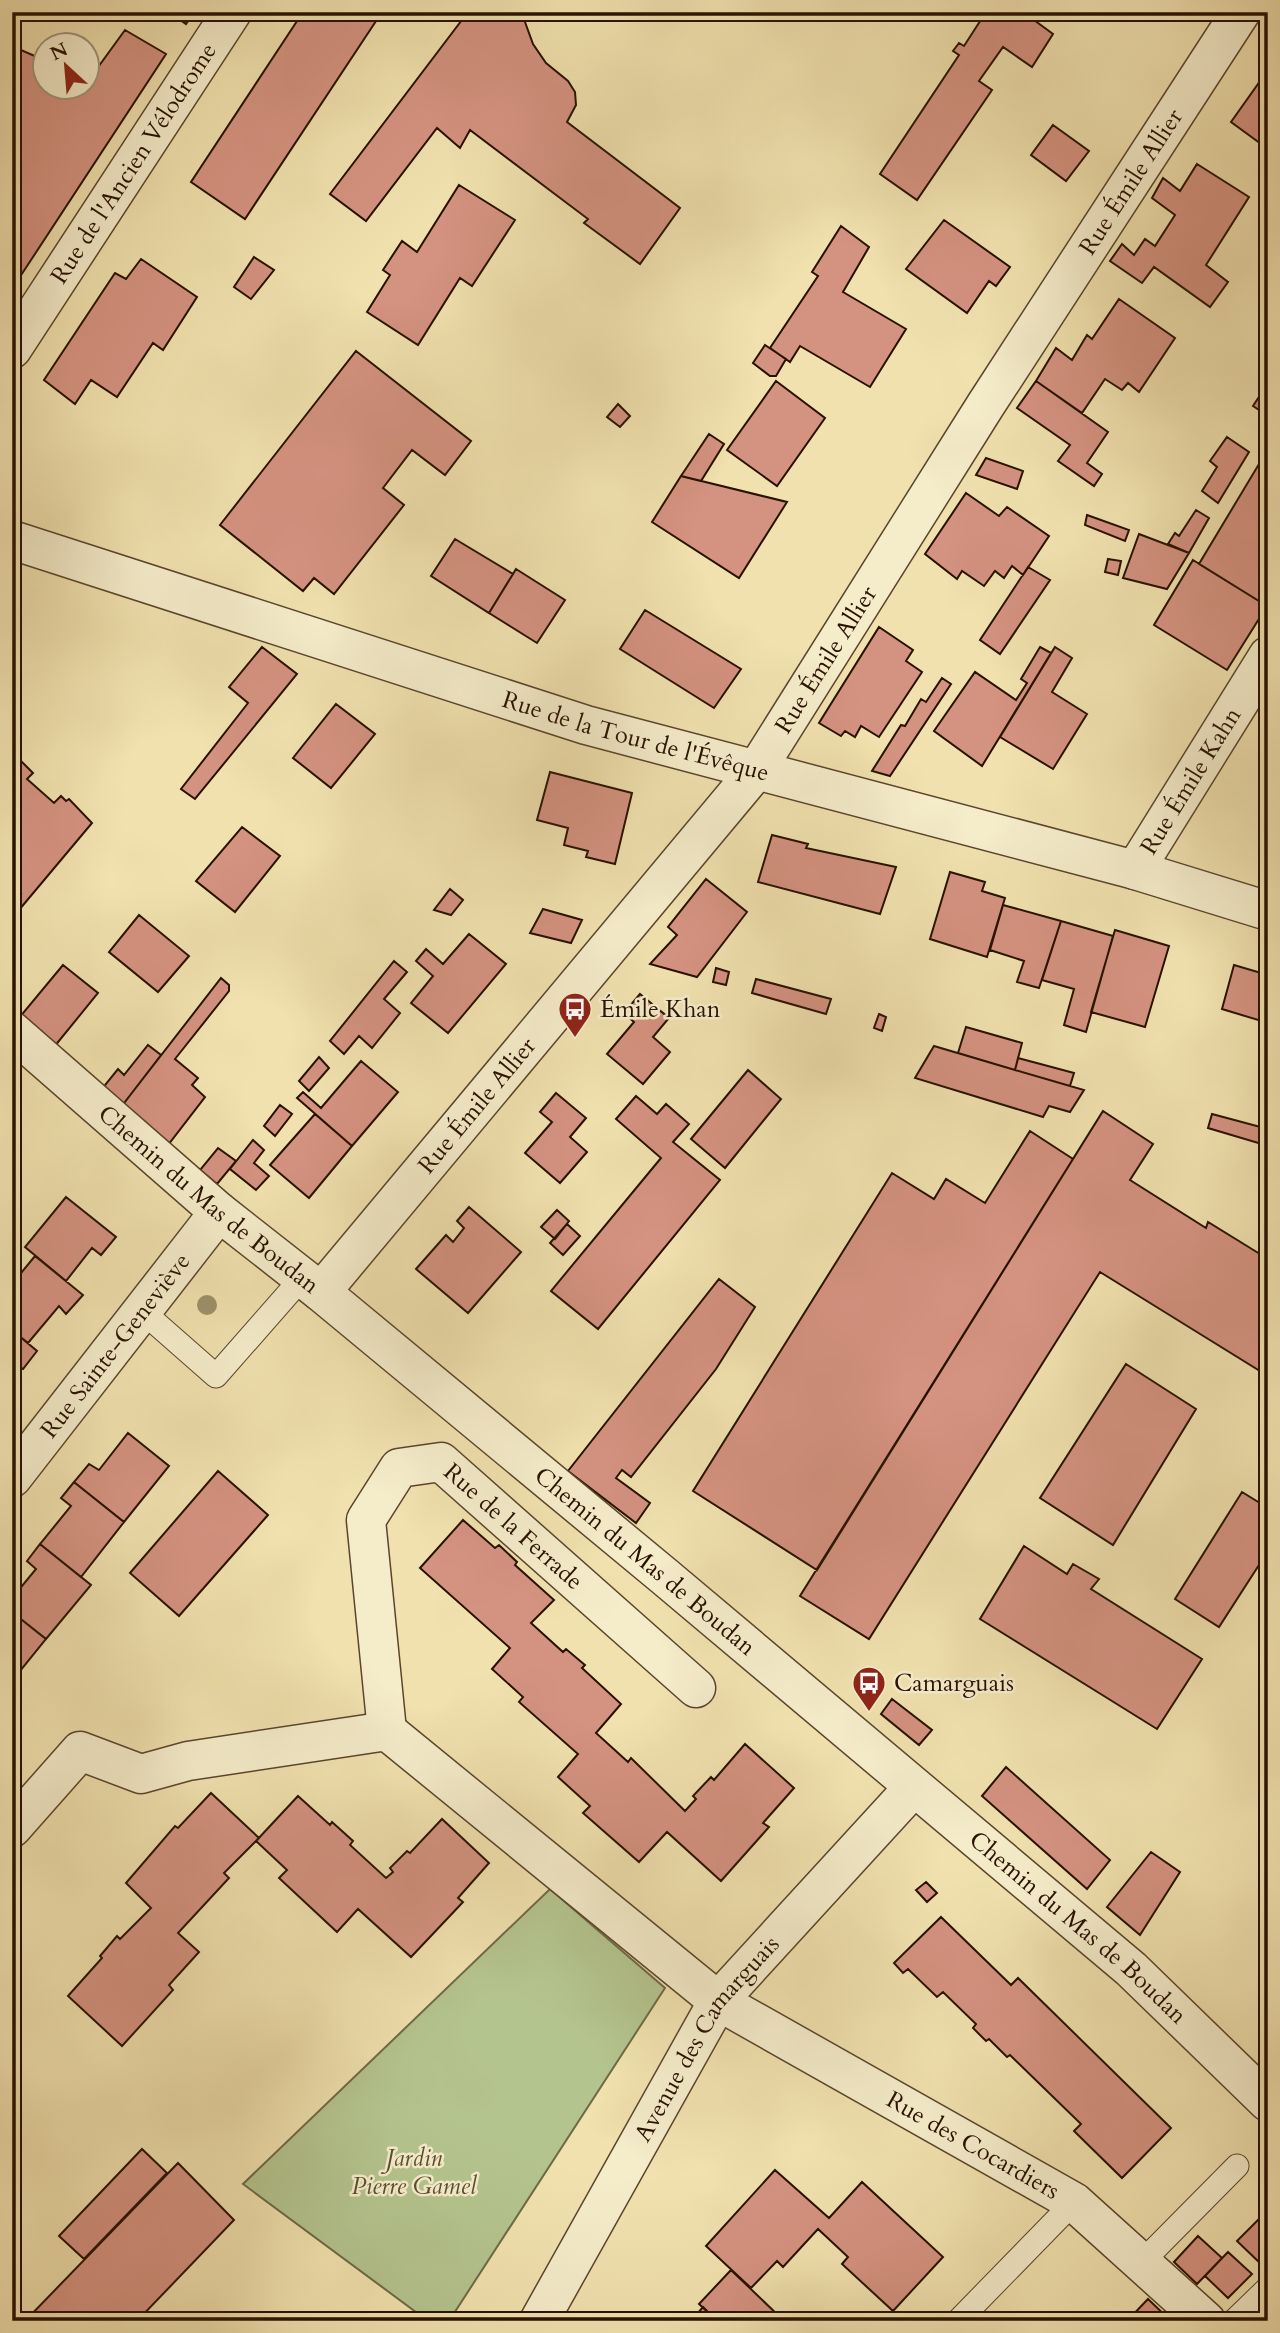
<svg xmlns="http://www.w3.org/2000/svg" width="1280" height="2333" viewBox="0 0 1280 2333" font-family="Cardo,serif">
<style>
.green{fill:#b4c48e;stroke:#6e6a47;stroke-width:2}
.building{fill:#d49280;stroke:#281100;stroke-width:2}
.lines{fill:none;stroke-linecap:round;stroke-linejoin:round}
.service-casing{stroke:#5a452c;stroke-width:25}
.minor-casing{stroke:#5a452c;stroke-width:41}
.tertiary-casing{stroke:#5a452c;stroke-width:41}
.service{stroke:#f5ecca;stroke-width:23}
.minor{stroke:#f5ecca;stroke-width:38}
.tertiary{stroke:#f5ecca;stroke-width:38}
.tree{fill:#9d916a}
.labels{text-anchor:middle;stroke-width:5;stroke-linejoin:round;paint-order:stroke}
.street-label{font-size:24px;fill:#281100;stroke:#f5ecca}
.poi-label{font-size:24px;fill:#281100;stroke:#f5ecca;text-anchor:start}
.park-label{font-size:24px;font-style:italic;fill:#595032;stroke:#f5ecca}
</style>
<rect width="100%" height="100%" fill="#f0e1ae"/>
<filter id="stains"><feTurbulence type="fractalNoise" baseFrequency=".00286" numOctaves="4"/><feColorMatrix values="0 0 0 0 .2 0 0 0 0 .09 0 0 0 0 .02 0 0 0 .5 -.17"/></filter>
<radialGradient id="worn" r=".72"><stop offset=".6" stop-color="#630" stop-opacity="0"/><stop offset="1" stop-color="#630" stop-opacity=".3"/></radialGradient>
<path class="green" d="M550,1889L665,1988L449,2321H428L243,2184Z"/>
<path class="building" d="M169,12H194L186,24Z
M303,12H382L245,219L191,182Z
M468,12H533L525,22L533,44L546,63L568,81L575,92L576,105L567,122L680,208L640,264L584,223L588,219L470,130L460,148L437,128L366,221L330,194Z
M986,12H1023L1053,34L1032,67L1003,47L979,81L992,90L917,200L880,174L959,55L953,51L959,43L964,46Z
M125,30L166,54L12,289V46L46,61V88H88V81Z
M1268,70V149L1231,122Z
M1053,125L1089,151L1066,181L1031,155Z
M1197,164L1249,197L1206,265L1228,282L1210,307L1154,267L1142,283L1110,261L1122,244L1134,255L1145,239L1155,246L1175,215L1152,198L1163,178L1180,191Z
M459,185L515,220L472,286L460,278L418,345L367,312L390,275L383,270L402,241L417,252Z
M944,220L1010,267L996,286L989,281L967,313L906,269Z
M841,226L869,247L843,292L906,329L870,387L800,346L790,362L770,348L818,276L812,272Z
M254,257L274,270L251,299L234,287Z
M141,259L197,297L163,350L153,343L117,397L91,380L75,404L44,380L115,273L126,279Z
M1119,299L1175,338L1139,392L1128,383L1122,390L1105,379L1082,413L1036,381L1056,348L1072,360L1087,335L1092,339Z
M765,345L786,359L776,376H770L753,363Z
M356,351L471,441L445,475L412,450L383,488L404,505L334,594L314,578L303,591L220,525Z
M776,381L825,418L777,486L727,450Z
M1036,381L1108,432L1087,463L1102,474L1094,486L1058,461L1070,445L1017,408Z
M1268,383V416L1253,406Z
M618,404L630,416L620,427L607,417Z
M709,434L724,444L701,481L681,476Z
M1227,437L1249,452L1218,503L1202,491L1217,467L1210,461Z
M1268,449V605L1267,606L1199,564Z
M986,458L1023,471L1017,489L976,475Z
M681,476L787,502L739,578L652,522Z
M966,493L999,516L1007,507L1049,536L1023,575L1012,566L1004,578L995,571L984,586L962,571L957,579L925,554Z
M1196,510L1209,518L1189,553L1168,544L1175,533L1179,536Z
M1087,515L1129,530L1125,541L1085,525Z
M1139,534L1189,553L1167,589L1123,578Z
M455,539L513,574L489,613L431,576Z
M1108,559L1121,561L1118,575L1105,572Z
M1193,560L1267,606L1227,670L1154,625Z
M1028,567L1050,580L1000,654L980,640Z
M516,569L565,600L537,643L489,613Z
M645,610L741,669L714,708L620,649Z
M879,627L913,650L906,661L922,672L879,737L861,726L855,737L845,731L841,736L819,723Z
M262,647L297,674L195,799L181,789L248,703L229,687Z
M1040,647L1051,653L982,766L934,731L975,672L1016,700L1027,683L1021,679Z
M1055,647L1072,658L1052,692L1087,714L1053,769L1000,737Z
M942,678L951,684L890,776L872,771L901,725L905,726L921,699L926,702Z
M336,704L375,734L331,788L293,758Z
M15,755L33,773L27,779L54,803L61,796L66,801L69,799L92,823L19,910L12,904L21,894L12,887V756Z
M550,772L632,793L615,864L586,857L588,851L564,845L568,828L537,820Z
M242,827L280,856L235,912L196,881Z
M772,835L808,844L806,848L896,867L880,914L758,882Z
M950,872L985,882L982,891L1005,898L987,957L930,939Z
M706,879L747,912L697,977L650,964L677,935L668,927Z
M450,889L463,900L451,915L434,910Z
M1003,905L1061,921L1039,988L1017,982L1024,961L990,950Z
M543,909L582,920L571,943L530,933Z
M139,915L189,956L158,992L109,952Z
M1061,921L1113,936L1086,1032L1064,1025L1074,989L1042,980Z
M1115,930L1169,946L1145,1027L1091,1012Z
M469,934L506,964L448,1033L411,1003L433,976L416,961L426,949L443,964Z
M394,961L407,972L384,999L400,1013L372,1048L359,1036L344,1054L330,1041Z
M63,965L98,993L54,1047L19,1018Z
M1234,965L1268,975V1023L1222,1009Z
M716,968L729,972L726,985L713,982Z
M221,978L229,985V991L175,1059L198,1078L192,1085L205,1097L168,1145L121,1107Z
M756,979L831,999L826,1014L752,993Z
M640,994L669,1018L653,1037L670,1052L643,1084L607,1054L634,1022L624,1013Z
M879,1014L886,1017L882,1031L874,1028Z
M966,1027L1022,1043L1015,1070L958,1053Z
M148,1045L161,1055L121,1107L101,1090L118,1069L124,1075Z
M934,1046L1015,1070L1084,1090L1070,1112L1049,1106L1043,1117L915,1078Z
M319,1057L329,1068L309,1091L299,1081Z
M1018,1058L1074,1073L1070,1086L1015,1070Z
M361,1061L398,1092L352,1146L297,1098L303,1092L321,1108Z
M748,1070L781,1099L725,1168L691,1139Z
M556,1093L586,1118L570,1137L587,1152L560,1183L525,1153L552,1122L540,1112Z
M636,1096L657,1114L666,1104L689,1124L673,1142L720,1180L598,1329L551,1291L661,1158L616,1119Z
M280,1105L292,1114L275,1136L264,1126Z
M1103,1111L1153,1144L1130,1180L1206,1228L1208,1222L1268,1259V1376L1100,1272L869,1639L800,1596Z
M315,1114L352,1146L309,1198L270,1165Z
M1212,1114L1268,1129L1265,1145L1208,1128Z
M1030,1131L1073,1159L817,1570L693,1491L892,1173L934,1199L946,1179L985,1203Z
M253,1140L264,1150L254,1163L269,1176L256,1190L230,1169Z
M218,1148L236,1161L217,1184L200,1170Z
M66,1197L116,1237L101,1255L92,1248L66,1281L25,1247Z
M469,1207L521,1252L468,1313L416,1269L446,1235L453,1242L464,1228L457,1221Z
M557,1210L569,1221L555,1239L541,1227Z
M567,1224L580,1236L563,1255L550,1243Z
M35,1256L83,1295L66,1314L59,1306L28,1343L12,1330V1284Z
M719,1279L755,1307L716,1369L631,1477L622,1470L616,1478L650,1503L636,1523L568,1471Z
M12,1330L37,1351L23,1369L12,1364Z
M1126,1364L1196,1409L1113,1545L1040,1498Z
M128,1433L169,1466L124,1522L74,1482L89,1464L99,1470Z
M218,1471L268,1515L179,1616L130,1573Z
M74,1482L124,1522L81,1577L40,1544L71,1506L61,1498Z
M1242,1492L1268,1508V1551L1219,1627L1175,1599Z
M463,1520L495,1548L499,1545L517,1562L515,1565L554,1600L531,1623L563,1652L566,1649L585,1665L582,1668L621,1704L596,1733L628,1762L631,1758L685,1811L696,1799L693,1796L711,1777L714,1780L745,1744L794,1788L763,1823L769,1827L721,1881L667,1832L639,1862L583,1813L590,1806L558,1777L578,1754L519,1702L523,1697L492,1669L510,1648L420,1568Z
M40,1544L91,1585L46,1639L12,1612V1598L36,1569L27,1561Z
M1024,1546L1067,1574L1073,1564L1099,1579L1091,1589L1202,1659L1157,1729L980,1619Z
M12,1612L46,1639L12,1681Z
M892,1699L932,1730L919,1745L881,1714Z
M1006,1767L1110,1860L1087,1889L982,1796Z
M211,1793L259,1838L224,1873L229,1878L178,1933L199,1952L169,1985L173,1990L122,2046L68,1996L102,1958L100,1956L117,1936L120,1939L151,1908L126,1883L175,1826L178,1828Z
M298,1796L330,1825L332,1822L353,1841L350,1845L386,1878L393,1872L390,1868L407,1851L410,1853L442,1819L489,1863L458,1898L463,1902L411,1957L358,1909L337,1932L279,1878L287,1870L256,1841Z
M1151,1852L1180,1872L1140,1935L1107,1907Z
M926,1882L937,1893L927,1902L916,1890Z
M941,1917L1011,1985L1018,1978L1171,2128L1122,2178L1074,2131L1081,2124L1010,2055L1007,2057L989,2039L986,2041L973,2028L976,2024L943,1992L937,1997L908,1969L903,1973L894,1963Z
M142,2149L167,2173L84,2259L59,2236Z
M178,2163L234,2220L137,2321H25Z
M775,2170L829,2218L862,2182L943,2257L893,2311L842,2264L848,2257L818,2229L783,2267L777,2261L751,2288L706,2246Z
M1268,2210V2257L1261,2264L1237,2241Z
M1198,2236L1222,2258L1197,2284L1174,2262Z
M1228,2252L1252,2274L1228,2298L1205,2276Z
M731,2270L781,2318L778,2321H717L699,2304Z
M1148,2299L1171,2321H1127Z
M703,2307L717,2321H691Z"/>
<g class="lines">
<defs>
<path id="service" d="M142,1311L216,1376L302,1278
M1142,2262L1237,2166
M958,2321L1074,2202
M1234,2321L1268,2288"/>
<g id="minor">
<path id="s1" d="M12,349L232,12"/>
<path id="s2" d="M1135,870L1268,656"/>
<path id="s3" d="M12,1031L219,1212L321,1292L664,1576L1131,1969L1268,2102"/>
<path id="s4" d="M321,1292L755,772L985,406L1241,12"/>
<path id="s5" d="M12,1478L219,1212"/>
<path id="s6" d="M387,1731L366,1520L399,1468L441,1462L696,1688"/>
<path id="s7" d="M12,1828L80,1751L141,1774L188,1761L387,1731L718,2001L1074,2202L1206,2321"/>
<path id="s8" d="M539,2321L718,2001L914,1787"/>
</g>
<g id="tertiary">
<path id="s9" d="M12,540L586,725L1135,870L1268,911"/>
</g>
</defs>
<use href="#service" class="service-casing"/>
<use href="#minor" class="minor-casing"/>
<use href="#tertiary" class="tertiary-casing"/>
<use href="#service" class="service"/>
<use href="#minor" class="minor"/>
<use href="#tertiary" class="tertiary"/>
</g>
<circle class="tree" cx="207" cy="1305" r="10"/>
<defs>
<symbol id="bus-pin" viewBox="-11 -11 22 30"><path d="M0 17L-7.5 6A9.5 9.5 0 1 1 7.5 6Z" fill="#8f2418" stroke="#f5ecca"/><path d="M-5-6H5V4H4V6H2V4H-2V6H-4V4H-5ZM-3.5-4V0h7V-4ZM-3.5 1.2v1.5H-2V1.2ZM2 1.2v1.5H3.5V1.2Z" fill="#fff"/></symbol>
</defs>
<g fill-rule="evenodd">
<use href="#bus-pin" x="556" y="990" width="38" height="52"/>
<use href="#bus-pin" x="850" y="1664" width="38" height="52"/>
</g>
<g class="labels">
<g class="street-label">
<text dy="8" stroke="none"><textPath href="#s1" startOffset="222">Rue de l'Ancien Vélodrome</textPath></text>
<text dy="8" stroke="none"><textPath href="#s4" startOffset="1377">Rue Émile Allier</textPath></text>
<text dy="8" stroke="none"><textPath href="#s4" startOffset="810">Rue Émile Allier</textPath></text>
<text dy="8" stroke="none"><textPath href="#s9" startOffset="654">Rue de la Tour de l'Évêque</textPath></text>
<text dy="8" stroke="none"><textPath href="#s2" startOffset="105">Rue Émile Kahn</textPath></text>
<text dy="8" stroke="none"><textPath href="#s4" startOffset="243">Rue Émile Allier</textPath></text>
<text dy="8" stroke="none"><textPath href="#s3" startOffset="259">Chemin du Mas de Boudan</textPath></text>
<text dy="8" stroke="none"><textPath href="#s5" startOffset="168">Rue Sainte-Geneviève</textPath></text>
<text dy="8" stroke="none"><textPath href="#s6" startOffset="413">Rue de la Ferrade</textPath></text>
<text dy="8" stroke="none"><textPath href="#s3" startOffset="826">Chemin du Mas de Boudan</textPath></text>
<text dy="8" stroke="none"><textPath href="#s3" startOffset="1393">Chemin du Mas de Boudan</textPath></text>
<text dy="8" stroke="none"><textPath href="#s8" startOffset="329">Avenue des Camarguais</textPath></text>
<text dy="8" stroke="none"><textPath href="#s7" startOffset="1138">Rue des Cocardiers</textPath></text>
</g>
<g class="poi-label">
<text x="600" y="1017">Émile Khan</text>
<text x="894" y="1691">Camarguais</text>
</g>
<g class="park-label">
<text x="414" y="2166">Jardin<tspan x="414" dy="28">Pierre Gamel</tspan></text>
</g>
</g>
<rect width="1280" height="2333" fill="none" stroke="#f0e1ae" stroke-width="42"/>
<rect x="14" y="14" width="1252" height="2305" fill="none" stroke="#281100" stroke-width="3.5"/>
<rect x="21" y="21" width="1238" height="2291" fill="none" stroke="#281100" stroke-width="2"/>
<g transform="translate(66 66) rotate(334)"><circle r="33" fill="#f5ecca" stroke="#a39479" stroke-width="2"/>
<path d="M0-5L12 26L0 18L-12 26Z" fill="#8f2418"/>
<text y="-10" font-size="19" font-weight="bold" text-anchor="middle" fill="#281100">N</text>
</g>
<rect width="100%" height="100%" filter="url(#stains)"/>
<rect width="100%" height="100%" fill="url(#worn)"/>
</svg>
